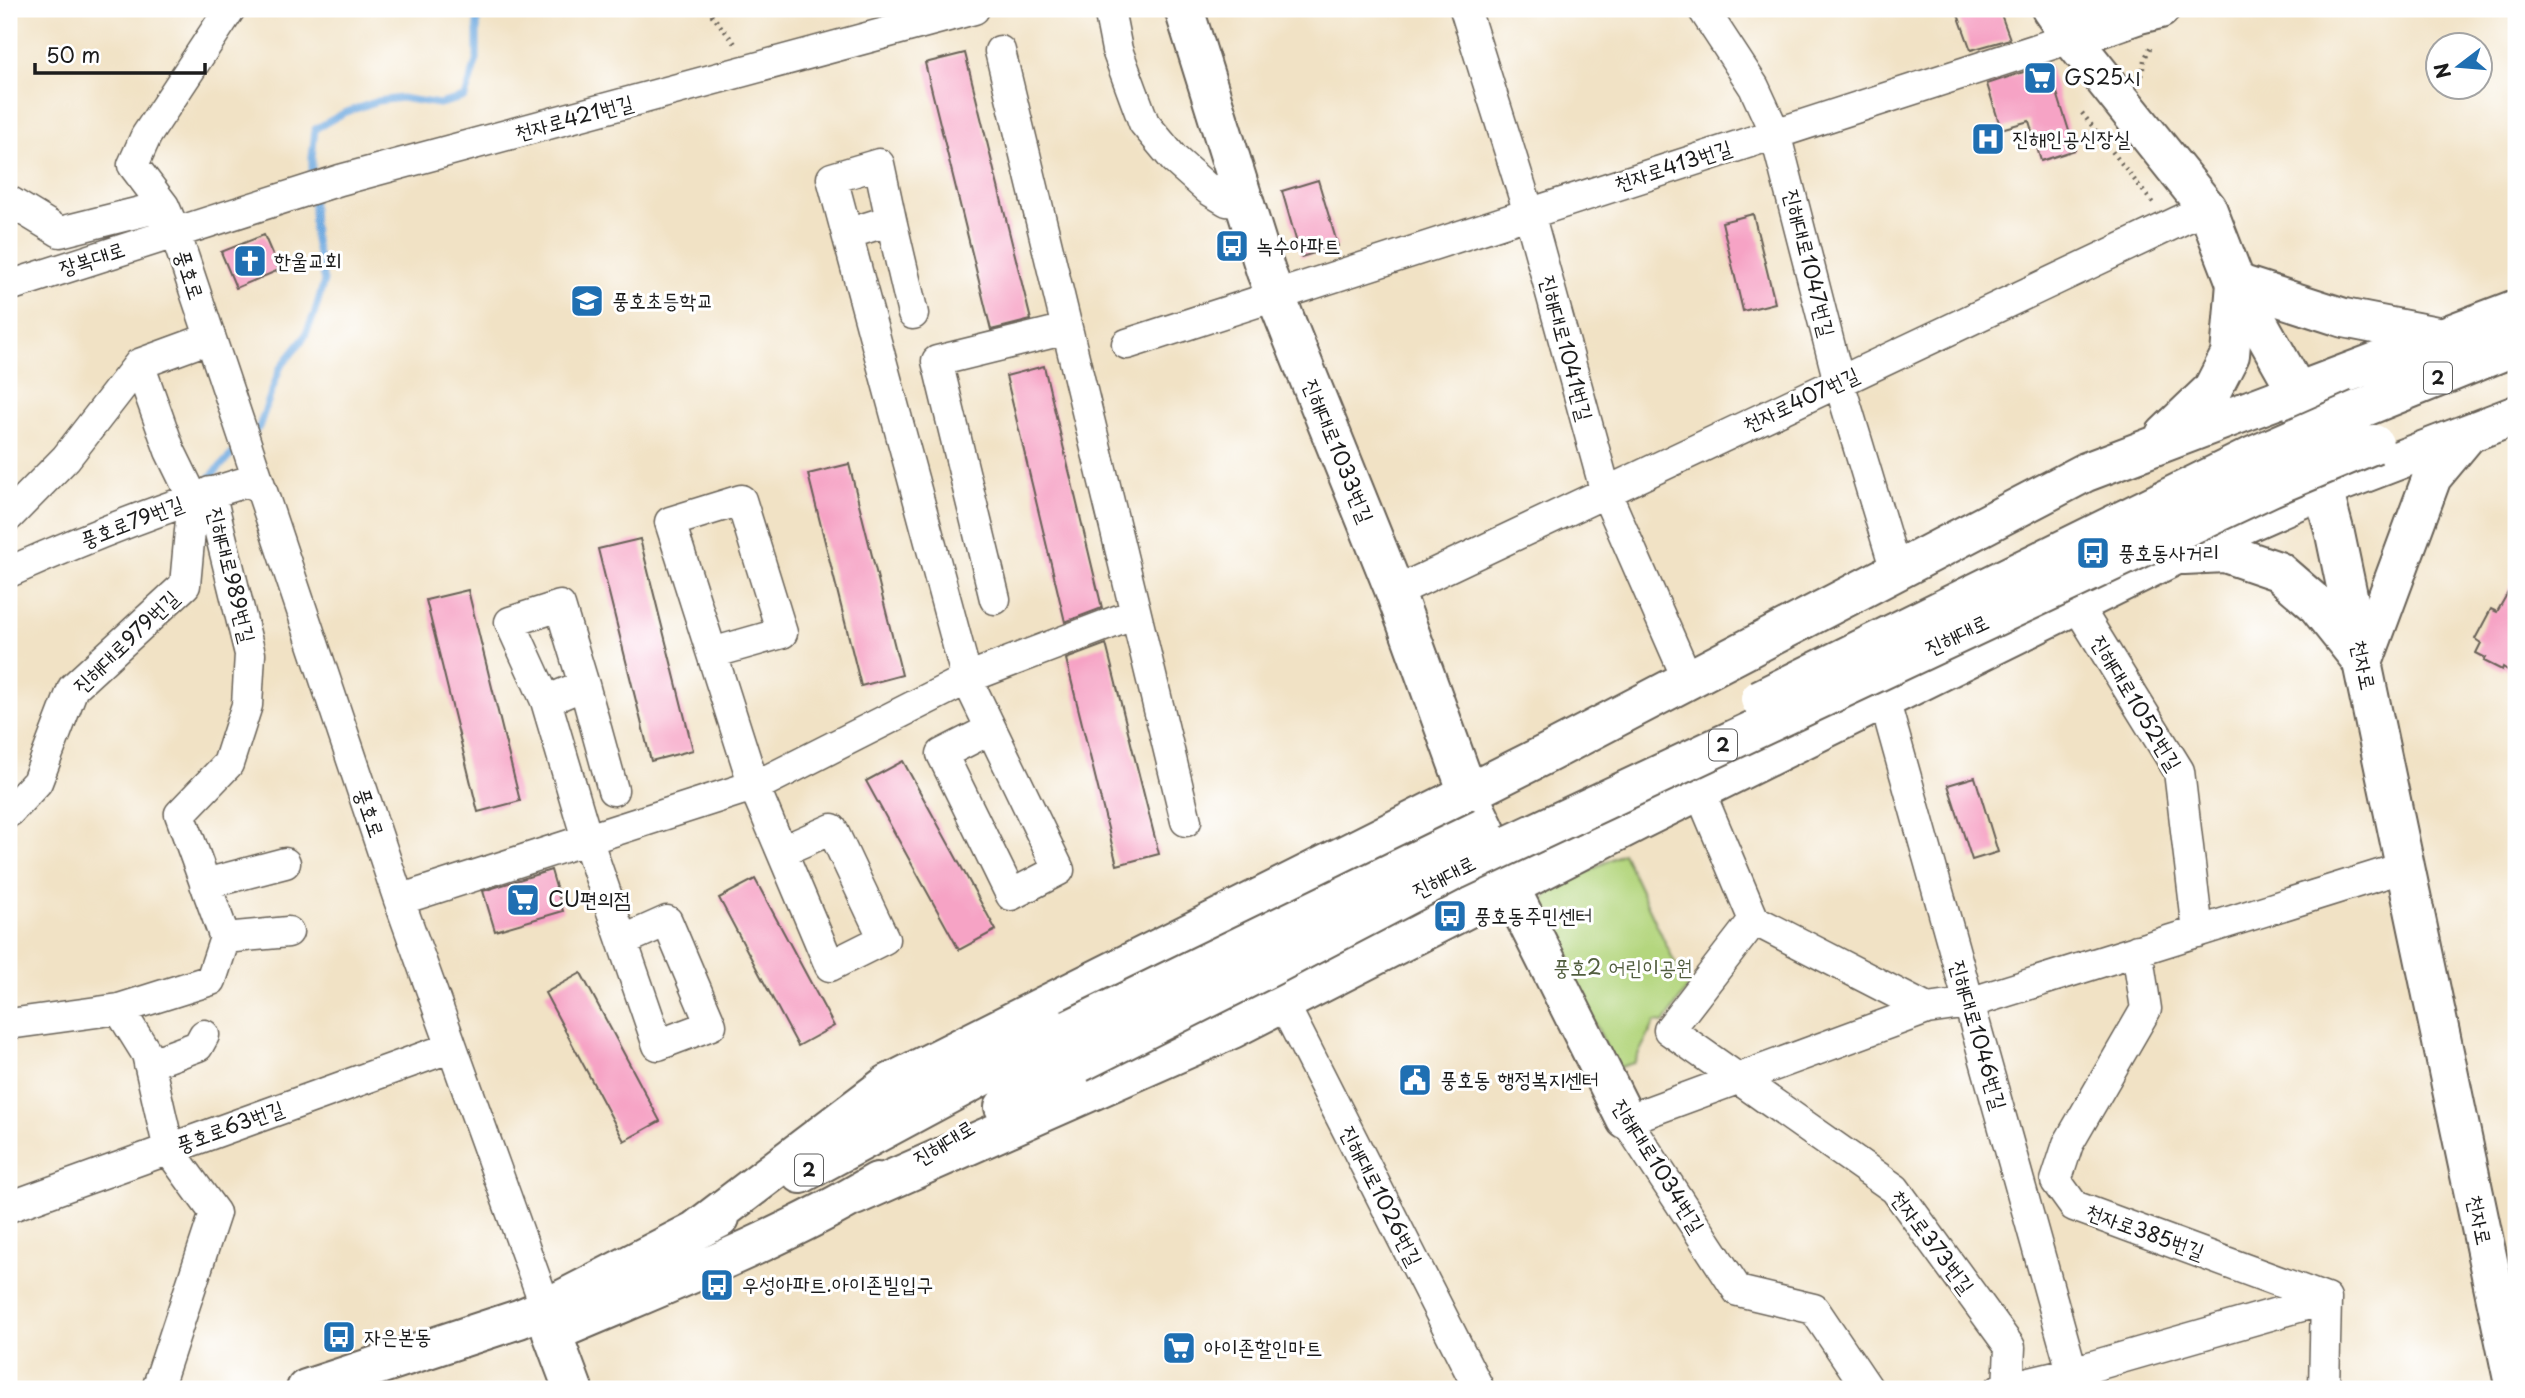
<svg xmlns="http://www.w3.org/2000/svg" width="2525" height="1398" viewBox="0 0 2525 1398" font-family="'Playpen Sans','Poor Story',sans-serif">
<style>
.green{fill:#b4d67e;stroke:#68794d;stroke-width:2}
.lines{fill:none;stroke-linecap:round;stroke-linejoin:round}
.stream{stroke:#6faae0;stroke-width:7}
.building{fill:#f6a3c5}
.minor-casing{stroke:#676157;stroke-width:33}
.major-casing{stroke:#676157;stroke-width:42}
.highway-casing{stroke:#676157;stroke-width:42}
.path{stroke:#676157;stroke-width:4.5;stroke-dasharray:2 5;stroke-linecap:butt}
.minor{stroke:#fff;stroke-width:30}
.major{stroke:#fff;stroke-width:38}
.highway{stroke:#fff;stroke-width:38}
.highway-bridge-casing{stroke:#676157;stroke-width:42;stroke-linecap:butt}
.highway-bridge{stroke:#fff;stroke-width:38}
.labels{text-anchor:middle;stroke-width:6;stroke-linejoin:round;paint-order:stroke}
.shield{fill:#fff;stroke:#606060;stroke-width:2}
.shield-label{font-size:19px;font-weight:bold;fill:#1c1c1c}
.poi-label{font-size:21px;fill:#1c1c1c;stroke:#fff;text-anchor:start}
.street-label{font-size:21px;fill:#1c1c1c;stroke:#fff}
.park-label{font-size:21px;fill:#515d3e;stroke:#fff}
</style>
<rect width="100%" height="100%" fill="#fff"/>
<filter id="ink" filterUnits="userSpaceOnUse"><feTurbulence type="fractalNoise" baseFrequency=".0143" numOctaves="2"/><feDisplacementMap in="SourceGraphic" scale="14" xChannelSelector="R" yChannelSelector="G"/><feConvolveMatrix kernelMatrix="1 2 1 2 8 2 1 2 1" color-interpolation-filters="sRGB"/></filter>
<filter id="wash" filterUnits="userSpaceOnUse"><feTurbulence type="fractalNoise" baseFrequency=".00686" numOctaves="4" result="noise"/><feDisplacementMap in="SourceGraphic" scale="28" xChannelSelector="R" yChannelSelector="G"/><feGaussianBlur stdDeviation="1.57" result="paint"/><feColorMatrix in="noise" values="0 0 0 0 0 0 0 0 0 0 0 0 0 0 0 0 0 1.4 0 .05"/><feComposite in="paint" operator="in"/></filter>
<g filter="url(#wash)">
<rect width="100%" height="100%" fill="#f1e2c5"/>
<path class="green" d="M1623,853L1674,961L1690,984L1664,1023L1655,1022L1634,1063L1616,1068L1541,907L1548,893Z"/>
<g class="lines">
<path class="stream" d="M312,182V158L315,129L344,113L378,101L401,98L439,104L465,97L477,59V9
M252,435L259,427L280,368L304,338L314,315L324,281L314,236L313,197
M211,476L238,448"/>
</g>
<g id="blocks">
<path class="building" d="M1956,9H1999L2010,39L1971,50Z
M965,53L1031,320L991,330L925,63Z
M2048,64L2075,150L2041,161L2029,121L2001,129L1987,84Z
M1318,180L1338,246L1301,257L1282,191Z
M1753,214L1775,303L1743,311L1722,222Z
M264,235L279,270L236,288L221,252Z
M1044,366L1102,608L1065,622L1006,376Z
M849,464L902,675L861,686L808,474Z
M640,539L693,750L651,761L598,549Z
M2516,578V656L2509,671L2503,667L2502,670L2484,661L2486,658L2476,653L2481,643L2475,639L2491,609L2497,612Z
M468,590L520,801L478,812L426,600Z
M1106,644L1159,854L1117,865L1066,659Z
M903,761L996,930L959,950L866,781Z
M1975,777L1998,852L1972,860L1948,785Z
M551,870L563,911L495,931L483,891Z
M755,879L834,1026L798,1046L719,898Z
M581,973L660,1121L624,1141L545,993Z"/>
</g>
</g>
<g filter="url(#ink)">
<use href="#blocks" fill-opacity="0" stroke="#676157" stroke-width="2"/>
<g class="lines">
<defs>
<path id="minor" d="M230,9L146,136L133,165L164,206L175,232L399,900L546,1308
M1109,9L1117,50L1144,123L1174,159L1209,190L1227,201L1244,203
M1465,9L1529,213L1606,493L1688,680
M1703,9L1754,87L1775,133L1839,382L1896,571
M1000,51L1186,821
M9,201L60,232L164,206
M891,220L913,314
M847,234L891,220L879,164L832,178L847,234L967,679L1059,870L1011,895L942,754L991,729
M9,286L340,180L974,9
M1127,344L2071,38
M9,516L66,458L139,364L210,338
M9,572C90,536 172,503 257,479
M1395,592L2207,208
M995,599L937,361L1067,329
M2076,604L2179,771L2198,932
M712,653L782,633L741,500L670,522L754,786L830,966L884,939L832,829L782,851
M584,685L613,790
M1884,699L2077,1389
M546,701L584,685L560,606L510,622L546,701L587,839L658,1045L711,1025L667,921L622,941
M1699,790L1754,920L1669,1030L1895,1189L2010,1347L2008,1389
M9,812L37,782L73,688L185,585L193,498L170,451L139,364
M205,884L285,863
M399,900L762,783L975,675L1135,614
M1754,920L1927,1009
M225,938L288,932
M2137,950L2146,1009L2068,1144L2056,1181L2074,1206L2326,1299
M1283,1003L1479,1389
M9,1024L119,1009
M149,1064L198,1046L204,1035
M9,1207L452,1047
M157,1389L215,1213L169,1150L147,1054L119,1009L211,980L225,938L180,814L228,764L247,705L250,654L210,492
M1868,1389L1814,1309L1738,1291L1626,1120L1927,1009L1969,1003L2405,867
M2000,1389L2072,1372L2326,1299
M2324,1389L2326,1299"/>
<path id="major" d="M1184,9L1266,272L1395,592L1468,793L1490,839L1509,886L1626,1120
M2051,9L2071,38L2207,208L2236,283L2297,391L2335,534L2515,1389
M2071,38L2139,14L2160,9
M306,1389L519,1319L546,1308L552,1333L573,1389"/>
<path id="highway" d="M2360,409L2516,346
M2165,435L2212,390L2230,355L2236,283L2344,318L2442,337
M2184,555L2225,553L2278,571L2315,603L2363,663
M2363,663L2432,477L2467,435
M1004,1107L1079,1063
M801,1174L1070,1029
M854,1196L1232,1029L1638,821L2203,542L2323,489L2516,415
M696,1230L888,1084L1550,752L2086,472L2516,309
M546,1308L720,1218
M552,1333C661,1286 775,1243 877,1182"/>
</defs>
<use href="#minor" class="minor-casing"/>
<use href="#major" class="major-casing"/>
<use href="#highway" class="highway-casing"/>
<path class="path" d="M707,9L737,46
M2142,76L2144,60L2151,46
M2082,113L2155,206"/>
<use href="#minor" class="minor"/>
<use href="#major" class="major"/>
<use href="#highway" class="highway"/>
<defs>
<path id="highway-bridge" d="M1760,699L2251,457L2360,409
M1070,1029L1483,828
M1079,1063L1272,966L1456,870L2271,487L2374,444"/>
</defs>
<use href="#highway-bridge" class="highway-bridge-casing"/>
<use href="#highway-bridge" class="highway-bridge"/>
</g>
</g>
<defs>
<symbol id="supermarket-square" viewBox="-11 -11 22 22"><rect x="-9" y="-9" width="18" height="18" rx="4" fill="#1f6fb2" stroke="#fff"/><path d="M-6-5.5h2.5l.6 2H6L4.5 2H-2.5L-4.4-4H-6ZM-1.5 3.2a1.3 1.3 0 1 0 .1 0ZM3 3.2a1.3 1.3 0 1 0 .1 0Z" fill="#fff"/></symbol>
<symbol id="hospital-square" viewBox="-11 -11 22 22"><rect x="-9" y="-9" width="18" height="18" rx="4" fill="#1f6fb2" stroke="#fff"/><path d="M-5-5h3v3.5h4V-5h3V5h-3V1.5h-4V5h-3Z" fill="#fff"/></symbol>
<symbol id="bus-square" viewBox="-11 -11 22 22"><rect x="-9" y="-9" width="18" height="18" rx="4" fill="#1f6fb2" stroke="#fff"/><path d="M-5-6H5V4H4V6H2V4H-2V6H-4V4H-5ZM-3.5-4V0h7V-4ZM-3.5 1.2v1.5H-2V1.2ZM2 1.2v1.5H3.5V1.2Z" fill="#fff"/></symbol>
<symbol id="church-square" viewBox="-11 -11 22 22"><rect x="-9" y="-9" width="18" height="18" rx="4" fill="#1f6fb2" stroke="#fff"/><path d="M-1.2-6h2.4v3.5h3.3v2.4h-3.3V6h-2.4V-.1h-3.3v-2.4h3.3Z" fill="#fff"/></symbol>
<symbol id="school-square" viewBox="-11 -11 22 22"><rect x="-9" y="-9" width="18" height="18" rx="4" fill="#1f6fb2" stroke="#fff"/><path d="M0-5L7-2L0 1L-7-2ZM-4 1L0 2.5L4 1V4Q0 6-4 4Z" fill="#fff"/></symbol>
<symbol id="civic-square" viewBox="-11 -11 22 22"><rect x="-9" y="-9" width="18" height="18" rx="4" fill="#1f6fb2" stroke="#fff"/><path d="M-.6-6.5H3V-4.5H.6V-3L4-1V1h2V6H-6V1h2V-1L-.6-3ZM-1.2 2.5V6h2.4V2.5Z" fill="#fff"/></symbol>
</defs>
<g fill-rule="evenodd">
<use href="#supermarket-square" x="2021" y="59" width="38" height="38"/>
<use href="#hospital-square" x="1969" y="120" width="38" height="38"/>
<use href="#bus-square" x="1213" y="227" width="38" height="38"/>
<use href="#church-square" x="231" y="242" width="38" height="38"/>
<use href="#school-square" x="568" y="282" width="38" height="38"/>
<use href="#bus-square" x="2074" y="534" width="38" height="38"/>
<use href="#supermarket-square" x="504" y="881" width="38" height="38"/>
<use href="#bus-square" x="1431" y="897" width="38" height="38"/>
<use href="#civic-square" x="1396" y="1061" width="38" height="38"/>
<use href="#bus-square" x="698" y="1266" width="38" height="38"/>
<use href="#bus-square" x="320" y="1318" width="38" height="38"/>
<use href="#supermarket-square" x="1160" y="1329" width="38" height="38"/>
</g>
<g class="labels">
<g class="shield">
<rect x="2424" y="362.5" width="28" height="31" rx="5"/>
<rect x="1709" y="729.5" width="28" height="31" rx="5"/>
<rect x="795" y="1154.5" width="28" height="31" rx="5"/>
</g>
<g class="shield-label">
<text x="2438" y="385">2</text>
<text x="1723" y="752">2</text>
<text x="809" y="1177">2</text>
</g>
<g class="poi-label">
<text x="2064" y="85">GS25시</text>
<text x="2012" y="146">진해인공신장실</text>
<text x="1256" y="253">녹수아파트</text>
<text x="274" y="268">한울교회</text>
<text x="612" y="308">풍호초등학교</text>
<text x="2118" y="560">풍호동사거리</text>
<text x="548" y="907">CU편의점</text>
<text x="1474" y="923">풍호동주민센터</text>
<text x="1440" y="1087">풍호동 행정복지센터</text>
<text x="742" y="1292">우성아파트.아이존빌입구</text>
<text x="364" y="1344">자은본동</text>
<text x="1204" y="1355">아이존할인마트</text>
</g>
<g class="street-label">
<text transform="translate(574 118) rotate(-15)" y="7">천자로421번길</text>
<text transform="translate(1673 166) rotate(-18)" y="7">천자로413번길</text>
<text transform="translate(92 259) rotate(-18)" y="7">장복대로</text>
<text transform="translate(1809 263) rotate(76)" y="7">진해대로1047번길</text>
<text transform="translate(189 275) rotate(72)" y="7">풍호로</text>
<text transform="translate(1566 348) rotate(75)" y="7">진해대로1041번길</text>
<text transform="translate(1801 400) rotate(-25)" y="7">천자로407번길</text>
<text transform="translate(1338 451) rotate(68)" y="7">진해대로1033번길</text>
<text transform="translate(132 522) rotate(-21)" y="7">풍호로79번길</text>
<text transform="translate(231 575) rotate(76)" y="7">진해대로989번길</text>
<text transform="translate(1957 635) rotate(-25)" y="7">진해대로</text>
<text transform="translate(126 642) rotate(-44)" y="7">진해대로979번길</text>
<text transform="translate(2363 665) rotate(78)" y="7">천자로</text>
<text transform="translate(2136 703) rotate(59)" y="7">진해대로1052번길</text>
<text transform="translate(369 813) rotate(71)" y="7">풍호로</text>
<text transform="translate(1444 877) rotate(-27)" y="7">진해대로</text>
<text transform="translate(1978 1035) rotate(74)" y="7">진해대로1046번길</text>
<text transform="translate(230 1127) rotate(-20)" y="7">풍호로63번길</text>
<text transform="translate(944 1143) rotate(-31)" y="7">진해대로</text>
<text transform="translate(1658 1166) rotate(58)" y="7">진해대로1034번길</text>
<text transform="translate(1381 1196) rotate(63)" y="7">진해대로1026번길</text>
<text transform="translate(2479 1220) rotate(78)" y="7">천자로</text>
<text transform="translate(2145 1232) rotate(20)" y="7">천자로385번길</text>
<text transform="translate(1932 1242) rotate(53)" y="7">천자로373번길</text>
</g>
<g class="park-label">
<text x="1623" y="975">풍호2 어린이공원</text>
</g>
</g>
<rect width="2525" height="1398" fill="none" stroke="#fff" stroke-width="35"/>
<g transform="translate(2459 66) rotate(254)"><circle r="33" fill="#ffffff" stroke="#a4a4a4" stroke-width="2"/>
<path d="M0-5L12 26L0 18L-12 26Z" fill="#1f6fb2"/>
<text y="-10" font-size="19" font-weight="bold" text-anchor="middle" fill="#1c1c1c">N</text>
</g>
<path d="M35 63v10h170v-10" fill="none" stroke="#1c1c1c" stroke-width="3.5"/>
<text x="46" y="63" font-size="21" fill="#1c1c1c" stroke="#ffffff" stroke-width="5" paint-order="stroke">50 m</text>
</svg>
